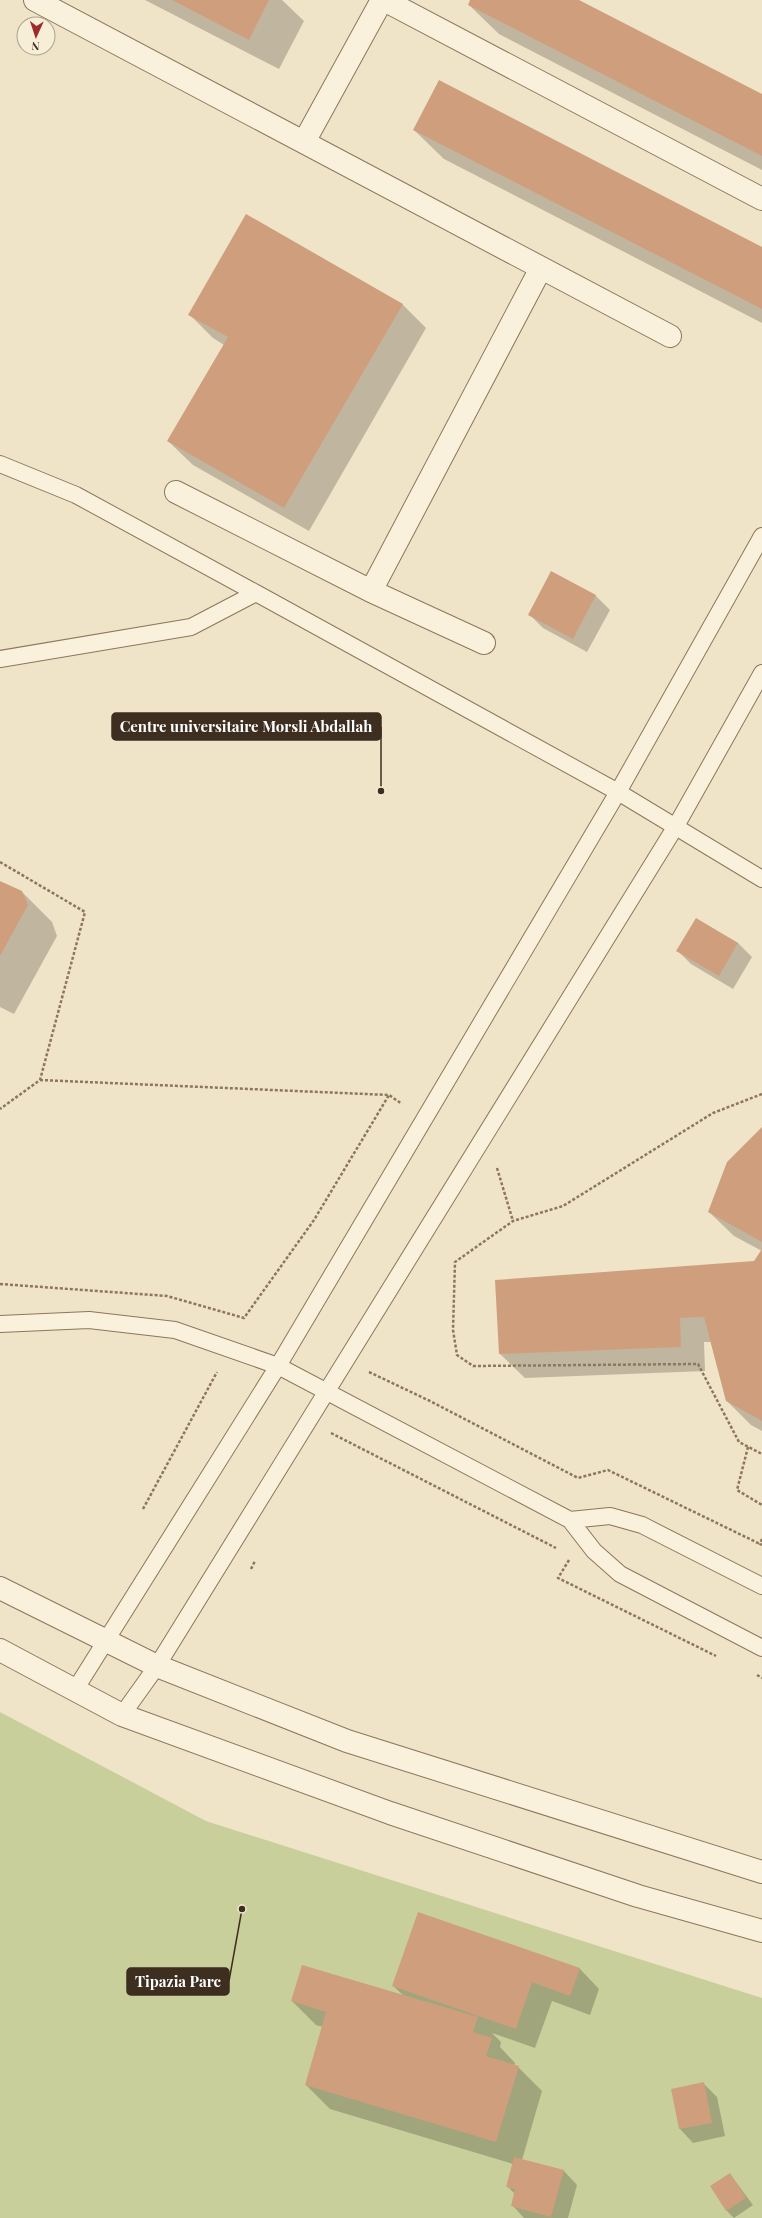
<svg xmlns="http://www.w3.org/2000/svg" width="762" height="2218" viewBox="0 0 762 2218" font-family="'Playfair Display',serif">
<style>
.green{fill:#c9cf9b}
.shadow{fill:#0003}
.building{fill:#cf9f7d}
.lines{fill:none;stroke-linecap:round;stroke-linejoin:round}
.service-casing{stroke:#8d765c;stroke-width:18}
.minor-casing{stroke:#8d765c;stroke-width:24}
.tertiary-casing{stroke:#8d765c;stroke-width:24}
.path{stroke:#8d765c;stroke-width:2.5;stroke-dasharray:3 2;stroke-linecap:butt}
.service{stroke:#faf1dc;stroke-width:16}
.minor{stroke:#faf1dc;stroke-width:22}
.tertiary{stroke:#faf1dc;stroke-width:22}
.leader{fill:none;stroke:#3d2e20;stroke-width:1.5}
.callout-dot{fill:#3d2e20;stroke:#f7eed8;stroke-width:1.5}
.callout{fill:#3d2e20;stroke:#3d2e20;stroke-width:1.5}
.callout-label{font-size:15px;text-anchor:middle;font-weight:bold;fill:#fff}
</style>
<rect width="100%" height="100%" fill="#f0e4c8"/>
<path class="green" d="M0,1712L206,1821L762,1998V2218H0Z"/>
<path class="shadow" d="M145,0H282L304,21L279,69Z
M471,0H577L762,95V170L499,34L469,5Z
M414,130L762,248V323L444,159Z
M402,304L426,328L309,531L193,465L168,441L224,345L213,338L189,314Z
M552,573L596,596L610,610L587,652L543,628L529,614Z
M0,882L22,892L52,922L57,936L14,1014L0,1007Z
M696,919L738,943L752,957L733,989L691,964L678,951Z
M762,1129V1431L751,1425L726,1400L711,1342H704L705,1371L525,1378L500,1354L754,1262L762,1251L734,1236L709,1212Z
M419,1913L580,1969L599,1989L590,2015L552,2001L535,2048L492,2033L501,2042L500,2047L515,2063L514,2066L518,2067L542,2091L522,2160L564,2171L577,2185L568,2218H524L512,2205L515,2194L507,2186L513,2164L330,2109L306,2085L323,2027L316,2025L292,2001L404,1996L393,1986Z
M703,2083L717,2097L725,2136L693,2143L680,2129Z
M730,2174L753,2205L734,2218L727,2211L711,2186Z"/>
<path class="building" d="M172,0H269L249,40Z
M470,0H579L762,94V156L468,5Z
M439,80L762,247V309L413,130Z
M246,214L403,304L284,508L167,441L228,337L188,315Z
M551,571L596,595L573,639L528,615Z
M0,881L22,891L28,905L0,956Z
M696,918L738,943L719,976L676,951Z
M762,1127V1242L708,1212L727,1162Z
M762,1249V1421L726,1401L704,1317L680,1318L681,1347L499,1354L495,1280L754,1261Z
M418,1912L580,1968L570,1996L532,1982L516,2029L392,1986Z
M302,1965L478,2017L473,2032L492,2038L486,2056L519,2066L496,2142L305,2085L326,2012L291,2001Z
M704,2082L712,2123L679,2129L671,2089Z
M514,2157L564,2170L551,2217L511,2206L515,2189L506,2187Z
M730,2173L746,2198L726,2211L710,2186Z"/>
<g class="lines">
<defs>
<path id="service" d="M0,464L76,495L256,593L618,792L762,879
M0,659L191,627L256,593
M0,1324L89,1320L175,1330L278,1366L570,1520L594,1551L620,1574L762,1648
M570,1520L610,1516L642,1525L762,1586
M75,1690L278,1366L618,792L762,536
M122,1715L157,1666L676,826L762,673"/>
<path id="minor" d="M35,0L670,336
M384,0L762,199
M304,142L382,0
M176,492L371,591L484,643
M371,591L541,268"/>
<path id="tertiary" d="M0,1588L157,1666L347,1741L762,1872
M0,1650L122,1715L390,1813L638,1896L762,1931"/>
</defs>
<use href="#service" class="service-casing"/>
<use href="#minor" class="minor-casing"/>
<use href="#tertiary" class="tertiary-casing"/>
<path class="path" d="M0,862L85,912L40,1080L0,1109
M40,1080L389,1095L402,1104
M762,1094L713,1113L563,1206L513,1221L455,1262L453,1330L457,1355L473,1366L698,1364L739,1442L762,1454
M497,1168L513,1221
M0,1284L167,1296L244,1318L314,1220L389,1095
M369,1372L430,1401L578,1478L608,1470L760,1544
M331,1433L556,1548
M748,1447L737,1490L762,1505
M143,1509L217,1372
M762,1539L760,1544L762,1545
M569,1560L558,1578L716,1656
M251,1569L255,1561
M757,1675L762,1678"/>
<use href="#service" class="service"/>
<use href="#minor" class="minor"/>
<use href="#tertiary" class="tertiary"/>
</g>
<path class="leader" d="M381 791L381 727M242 1909L229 1981"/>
<g class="callout-dot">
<circle cx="381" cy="791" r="4"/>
<circle cx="242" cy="1909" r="4"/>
</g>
<g class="callout">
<rect x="112" y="713" width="269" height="27" rx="4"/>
<rect x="127" y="1968" width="102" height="27" rx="4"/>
</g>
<g class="callout-label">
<text x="246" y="732">Centre universitaire Morsli Abdallah</text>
<text x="178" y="1987">Tipazia Parc</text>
</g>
<g transform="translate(36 36) rotate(183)"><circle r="19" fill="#f7eed8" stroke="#ada18e"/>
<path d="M0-3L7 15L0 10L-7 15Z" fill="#9e2a2b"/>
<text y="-6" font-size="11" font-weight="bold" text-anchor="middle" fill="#3d2e20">N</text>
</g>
</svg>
